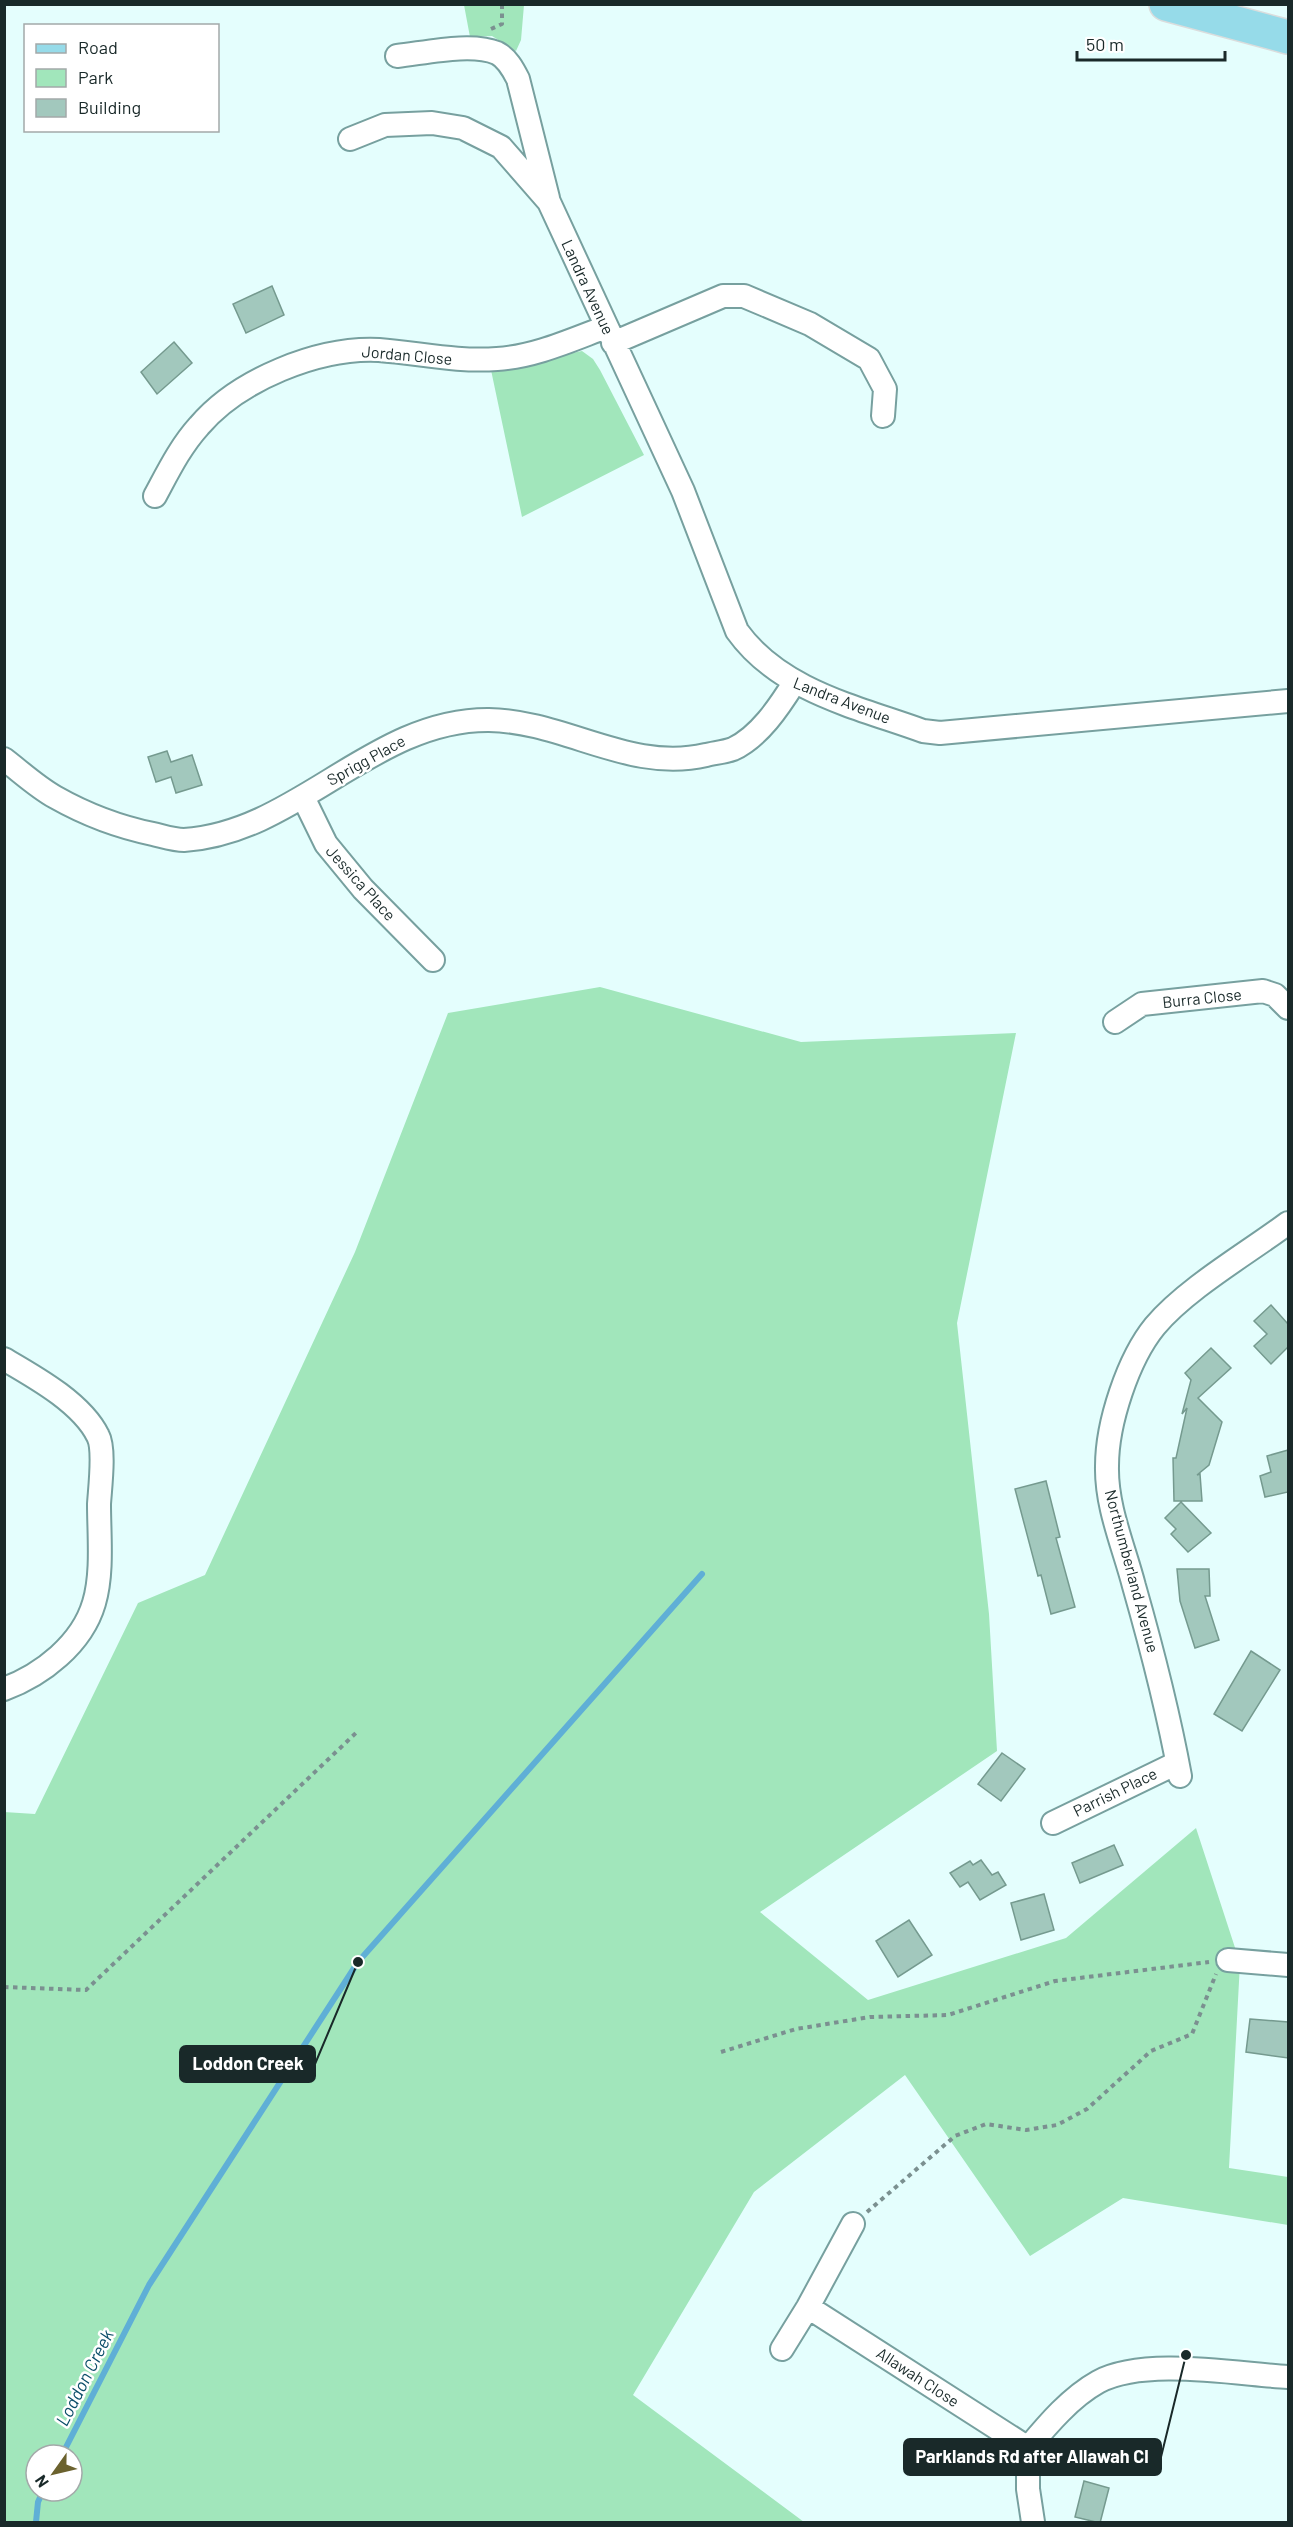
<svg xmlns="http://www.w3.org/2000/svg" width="1293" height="2527" viewBox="0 0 1293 2527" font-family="Barlow,sans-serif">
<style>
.green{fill:#a1e6bb;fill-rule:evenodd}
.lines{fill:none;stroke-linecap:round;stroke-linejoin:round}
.stream{stroke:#5fafd6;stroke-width:6}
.building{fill:#a2c8bd;stroke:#759a8f;stroke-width:1.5}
.street-casing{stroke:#77a09f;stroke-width:26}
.primary-casing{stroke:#dadddd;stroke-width:36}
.path{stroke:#7b9090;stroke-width:4;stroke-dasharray:4.5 4.5;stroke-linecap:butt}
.street{stroke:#fff;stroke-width:22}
.primary{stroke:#96dbe9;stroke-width:33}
.labels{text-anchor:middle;stroke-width:5;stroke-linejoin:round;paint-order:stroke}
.street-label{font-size:16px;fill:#192929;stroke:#fff}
.water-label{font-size:18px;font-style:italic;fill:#0c4e6a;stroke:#fff}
.leader{fill:none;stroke:#192929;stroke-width:2}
.callout-dot{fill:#192929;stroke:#fff;stroke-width:2}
.callout{fill:#192929;stroke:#192929;stroke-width:2}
.callout-label{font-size:18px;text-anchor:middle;font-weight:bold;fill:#fff}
</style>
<rect width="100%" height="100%" fill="#e4fefd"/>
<path class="green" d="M464,5H524L521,40L516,51L492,36L470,37Z
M582,351L593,359L600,370L644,455L522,517L491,370Z
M600,987L801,1042L1016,1033L957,1323L989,1614L997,1751L760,1912L868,2000L1066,1938L1196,1828L1240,1963L1229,2168L1288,2177V2225L1123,2198L1030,2256L905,2075L754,2192L633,2395L804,2522H5L4,1812L35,1814L138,1603L205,1575L355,1252L448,1013ZM36,2455H72V2491H36Z"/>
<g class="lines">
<path class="stream" d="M62,2455L149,2285L358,1962L702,1574
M36,2522L38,2502L43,2491"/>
</g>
<path class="building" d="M272,286L284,315L246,333L233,304Z
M174,342L192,363L157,394L141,372Z
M167,751L171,762L192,755L202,785L176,793L171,777L156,782L148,757Z
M1271,1305L1288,1324V1347L1271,1364L1254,1346L1267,1334L1254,1321Z
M1211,1348L1231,1368L1198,1398L1222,1422L1209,1465L1197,1475L1200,1474L1202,1501H1174L1173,1458H1176L1187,1408L1182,1414L1191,1380L1185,1373Z
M1288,1450V1492L1265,1497L1260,1476L1271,1472L1267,1456Z
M1046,1481L1060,1537L1056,1538L1075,1607L1051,1614L1041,1575L1038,1576L1015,1489Z
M1181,1502L1211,1533L1188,1552L1171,1534L1176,1529L1165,1518Z
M1177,1569H1209L1210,1596H1205L1219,1640L1195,1648L1180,1601Z
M1251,1651L1280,1670L1242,1731L1214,1714Z
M1002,1753L1025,1769L1001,1801L978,1784Z
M1114,1845L1123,1865L1080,1883L1072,1863Z
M981,1860L992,1875L998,1872L1006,1885L980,1900L968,1882L960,1887L950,1873L970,1861L973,1865Z
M1044,1894L1054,1930L1021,1940L1011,1903Z
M909,1920L932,1955L898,1977L876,1941Z
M1250,2019L1288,2022V2058L1246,2052Z
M1084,2481L1109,2488L1100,2523L1075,2517Z"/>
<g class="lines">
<defs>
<path id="street" d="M397,56C425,53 471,42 497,53C507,58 513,69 518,79L548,198
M350,139L385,125L432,123L463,128L501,147L549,202L683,491L737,631C780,691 857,707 923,731L940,733L1288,701
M613,343L723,296H744L810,324L869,359L885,389L883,416
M155,496C168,472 180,447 199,426C238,380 318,347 379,350C419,353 456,362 497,359C534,357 571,340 606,327
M4,759C21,772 37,787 55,797C85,814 119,827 153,834C162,836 174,840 184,840C297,833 373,719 489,720C565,721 630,773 706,755C714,753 725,752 733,749C759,737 779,707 794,683
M303,797L326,844L363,889L433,960
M1115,1022L1142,1004L1263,991L1275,995L1288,1008
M4,1359C35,1377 82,1403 98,1436C105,1449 100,1488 99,1504C99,1535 103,1573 94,1603C82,1644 42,1675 4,1689
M1180,1776C1168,1711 1152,1649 1134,1586C1124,1547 1106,1507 1107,1466C1107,1423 1128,1359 1155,1326C1187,1288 1248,1253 1288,1223
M1053,1823L1177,1763
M1228,1960L1288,1965
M808,2307L853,2224
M782,2349L808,2307L1028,2448
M1033,2522L1028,2489V2448C1048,2424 1071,2397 1098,2382C1144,2357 1236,2374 1288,2377"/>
<path id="primary" d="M1166,4L1288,37"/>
</defs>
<use href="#street" class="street-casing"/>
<use href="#primary" class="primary-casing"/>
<path class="path" d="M491,29L502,24V4
M4,1987L86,1990L358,1731
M721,2052L796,2029L870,2017L948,2015L1055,1981L1209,1962
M867,2212L955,2136L986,2124L1026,2130L1057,2125L1087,2109L1151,2051L1192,2034L1216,1974"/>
<use href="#street" class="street"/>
<use href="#primary" class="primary"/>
</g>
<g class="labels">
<g class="street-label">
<text transform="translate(588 287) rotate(65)" y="6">Landra Avenue</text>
<text transform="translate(407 355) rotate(5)" y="6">Jordan Close</text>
<text transform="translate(842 700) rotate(21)" y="6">Landra Avenue</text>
<text transform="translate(366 760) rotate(-29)" y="6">Sprigg Place</text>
<text transform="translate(361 883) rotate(48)" y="6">Jessica Place</text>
<text transform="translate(1202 998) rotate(-6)" y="6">Burra Close</text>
<text transform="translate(1132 1571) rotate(75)" y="6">Northumberland Avenue</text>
<text transform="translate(1115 1792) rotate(-26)" y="6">Parrish Place</text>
<text transform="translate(918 2377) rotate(33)" y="6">Allawah Close</text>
</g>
<g class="water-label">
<text transform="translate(85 2378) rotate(-63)" y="6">Loddon Creek</text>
</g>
</g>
<path class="leader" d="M358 1962L315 2064M1186 2355L1161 2457"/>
<g class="callout-dot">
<circle cx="358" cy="1962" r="6"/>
<circle cx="1186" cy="2355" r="6"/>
</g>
<g class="callout">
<rect x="180" y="2046" width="135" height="36" rx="6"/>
<rect x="904" y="2439" width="257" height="36" rx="6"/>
</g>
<g class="callout-label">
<text x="248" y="2070">Loddon Creek</text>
<text x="1032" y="2463">Parklands Rd after Allawah Cl</text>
</g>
<rect width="1293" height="2527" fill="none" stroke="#192929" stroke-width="12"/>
<rect x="24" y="24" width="195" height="108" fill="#ffffff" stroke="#a3a9a9" stroke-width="1.5"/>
<rect x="36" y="44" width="30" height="9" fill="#96dbe9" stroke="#a3a9a9" stroke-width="1.5"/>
<text x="78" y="54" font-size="18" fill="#192929">Road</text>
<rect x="36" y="69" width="30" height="18" fill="#a1e6bb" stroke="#a3a9a9" stroke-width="1.5"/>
<text x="78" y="84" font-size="18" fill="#192929">Park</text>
<rect x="36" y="99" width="30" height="18" fill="#a2c8bd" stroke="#a3a9a9" stroke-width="1.5"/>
<text x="78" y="114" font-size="18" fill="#192929">Building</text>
<g transform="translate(54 2473) rotate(236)"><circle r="28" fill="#ffffff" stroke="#a3a9a9" stroke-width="1.5"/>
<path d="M0-4.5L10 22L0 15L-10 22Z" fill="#6b622e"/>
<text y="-9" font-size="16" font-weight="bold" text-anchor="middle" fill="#192929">N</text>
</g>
<path d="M1077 51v9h148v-9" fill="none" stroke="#192929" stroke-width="3"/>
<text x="1086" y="51" font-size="18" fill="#192929" stroke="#ffffff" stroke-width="4.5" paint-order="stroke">50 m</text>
</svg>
